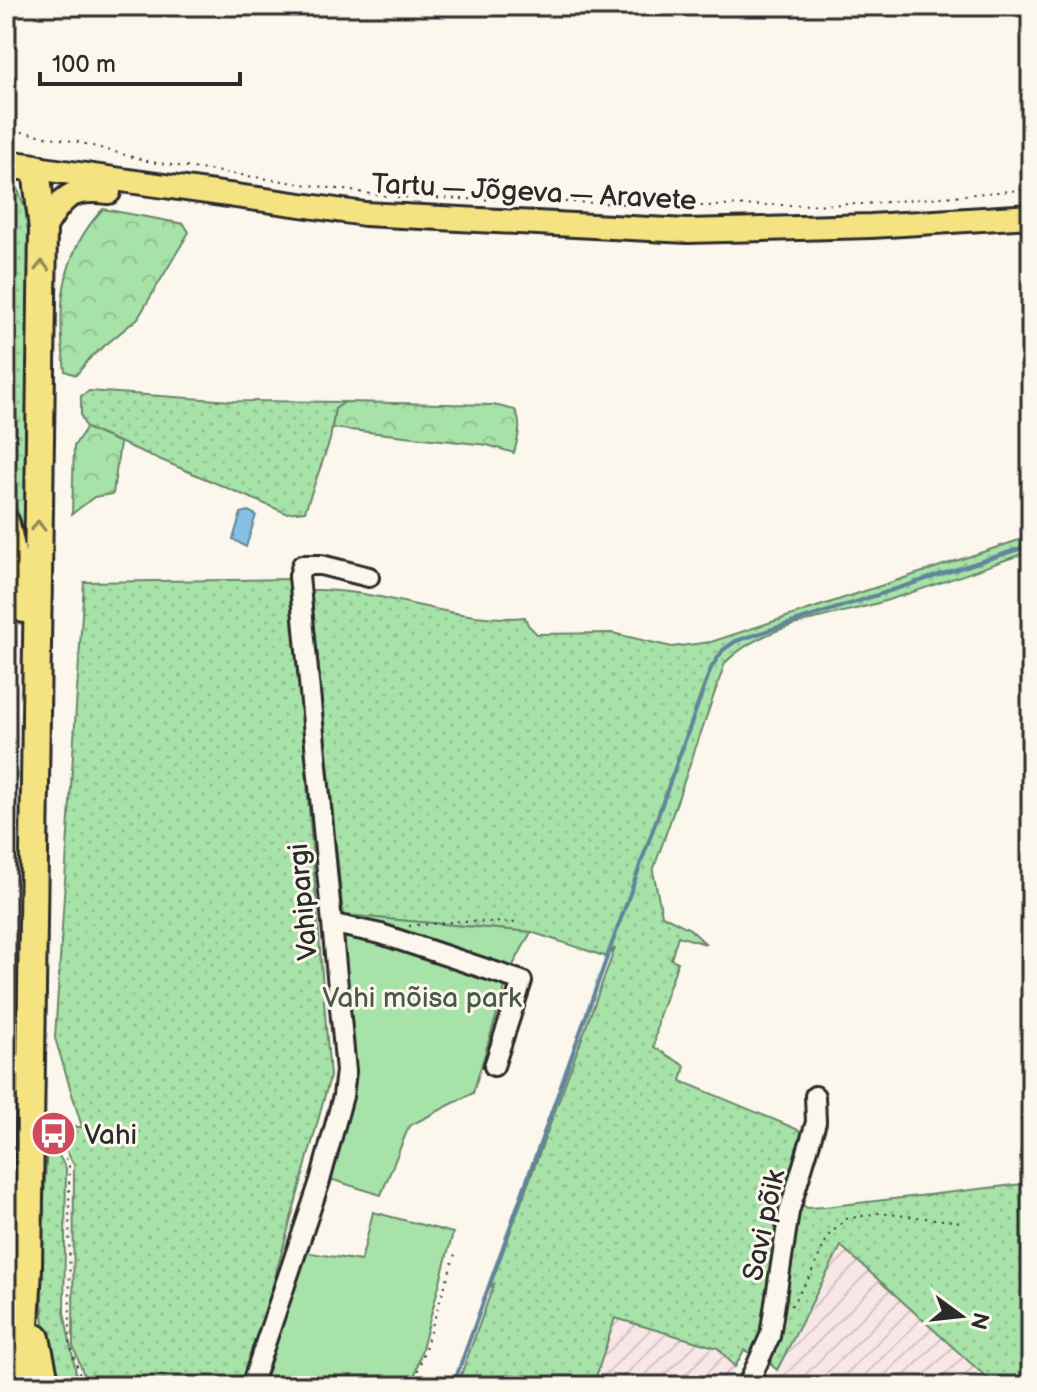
<svg xmlns="http://www.w3.org/2000/svg" width="1037" height="1392" viewBox="0 0 1037 1392" font-family="'Balsamiq Sans',sans-serif">
<style>
.industrial{fill:url(#industrial-furrows)}
.grass{fill:url(#grass-dots);stroke:#69866a;stroke-width:2}
.forest{fill:url(#forest-crowns);stroke:#69866a;stroke-width:2}
.park{fill:#a7e2a8;stroke:#69866a;stroke-width:2}
.water{fill:#86c1e5;stroke:#62859b;stroke-width:2}
.lines{fill:none;stroke-linecap:round;stroke-linejoin:round}
.stream{stroke:#62859b;stroke-width:4}
.minor-casing{stroke:#2b2b2b;stroke-width:24}
.major-casing{stroke:#2b2b2b;stroke-width:28}
.highway-casing{stroke:#2b2b2b;stroke-width:32}
.path{stroke:#2b2b2b;stroke-width:2;stroke-dasharray:2 6;stroke-linecap:butt}
.minor{stroke:#fbf7ec;stroke-width:18}
.major{stroke:#f5e382;stroke-width:22}
.highway{stroke:#f5e382;stroke-width:26}
.oneway{stroke:#908756}
.labels{text-anchor:middle;stroke-width:6;stroke-linejoin:round;paint-order:stroke}
.street-label{font-size:28px;fill:#2b2b2b;stroke:#fbf7ec}
.park-label{font-size:28px;fill:#4a594a;stroke:#fbf7ec}
.poi-label{font-size:28px;fill:#2b2b2b;stroke:#fbf7ec;text-anchor:start}
</style>
<defs>
<pattern id="industrial-furrows" width="10" height="10" patternUnits="userSpaceOnUse" patternTransform="scale(2)"><rect width="10" height="10" fill="#f9e6e6"/><path d="M-1 1l2-2M0 10L10 0M9 11l2-2" fill="none" stroke="#d6c5c5"/></pattern>
<pattern id="grass-dots" width="8" height="8" patternUnits="userSpaceOnUse" patternTransform="scale(2)"><rect width="8" height="8" fill="#a7e2a8"/><path d="M2 2h.1M6 6h.1" fill="none" stroke="#90c291" stroke-width="1.8" stroke-linecap="round"/></pattern>
<pattern id="forest-crowns" width="20" height="18" patternUnits="userSpaceOnUse" patternTransform="scale(2)"><rect width="20" height="18" fill="#a7e2a8"/><path d="M2 6a3 3 0 1 1 6 0M12 15a3 3 0 1 1 6 0" fill="none" stroke="#90c291"/></pattern>
</defs>
<rect width="100%" height="100%" fill="#fbf7ec"/>
<filter id="ink" filterUnits="userSpaceOnUse"><feTurbulence type="fractalNoise" baseFrequency=".0125" numOctaves="2"/><feDisplacementMap in="SourceGraphic" scale="16" xChannelSelector="R" yChannelSelector="G"/><feConvolveMatrix kernelMatrix="1 2 1 2 8 2 1 2 1" color-interpolation-filters="sRGB"/></filter>
<g filter="url(#ink)">
<path class="industrial" d="M841,1246L996,1386H769Z
M615,1317L718,1348L735,1367L726,1386H593Z"/>
<path class="grass" d="M6,177L19,192L30,222L25,531L6,482Z
M89,391L232,401L345,402L335,409L330,440L305,511L286,513L86,428L81,416V396Z
M1031,536V551C982,568 934,586 885,601C834,617 763,623 725,663L653,871L662,915L690,929L706,944L678,936L671,959L678,962L659,1016L654,1047L685,1066L681,1081L806,1133L778,1221L774,1269L754,1355L744,1350L735,1367L718,1348L615,1318L593,1386H457L494,1284L490,1287L615,948L607,957L531,932L343,915L311,590C384,588 452,624 525,617L528,625L537,634L612,633L672,647L711,642Z
M291,579L330,1077L245,1386H88L73,1346L74,1165L63,1144L54,1140L51,1127H82L55,1038L84,582Z
M6,1131H21L10,1385H6Z
M47,1146L58,1154L66,1168L64,1312L77,1378L73,1383L58,1385C31,1307 43,1227 47,1146Z
M1031,1183V1386H996L841,1246L777,1370L770,1364L784,1280L797,1230L799,1202L807,1208L824,1207Z"/>
<path class="forest" d="M103,209L184,224L189,232L138,318L91,357L76,375L65,371C57,311 59,255 103,209Z
M345,402L494,405L515,410C523,425 518,437 514,453L487,445L332,428L335,409Z
M86,428L120,443L113,494L94,497L72,514L74,446Z"/>
<path class="park" d="M343,915L531,932L510,971L473,1093L409,1126L381,1195L330,1179L328,1172L346,1111L340,947Z
M373,1212L453,1233L412,1386H255L305,1252L361,1261Z"/>
<path class="water" d="M248,511L256,515L246,547L233,539L241,513Z"/>
<g class="lines">
<path class="stream" d="M453,1386L711,668L723,650L736,641L1031,545"/>
<defs>
<path id="minor" d="M334,924L381,934L522,981L494,1066
M251,1386L320,1181L343,1096L346,1071L299,576L302,565H321L369,577
M747,1386L770,1336L789,1212L816,1122L815,1096"/>
<path id="major" d="M36,168L365,214L687,231L871,226L1031,216
M43,230C63,197 69,187 109,192"/>
<path id="highway" d="M6,164L36,168L43,230L28,1267L22,1386
M6,524L24,609
M36,1338L46,1386"/>
</defs>
<use href="#minor" class="minor-casing"/>
<use href="#major" class="major-casing"/>
<use href="#highway" class="highway-casing"/>
<path class="path" d="M6,129L78,142L151,162L386,196
M397,197L700,206L864,204L1031,189
M409,926L462,921L521,923
M49,1142L62,1151L69,1164L70,1343L83,1386
M791,1306L810,1276L828,1236L846,1219L879,1213L962,1222
M413,1386L455,1254"/>
<use href="#minor" class="minor"/>
<use href="#major" class="major"/>
<use href="#highway" class="highway"/>
</g>
<defs><path id="oneway-chevron" d="M-2-3.5L2.5 0L-2 3.5" fill="none" stroke-width="1.6" stroke-linecap="round" stroke-linejoin="round" transform="scale(2)"/></defs>
<g class="oneway">
<use href="#oneway-chevron" transform="translate(42 266) rotate(-89)"/>
<use href="#oneway-chevron" transform="translate(38 526) rotate(-89)"/>
</g>
</g>
<defs>
<symbol id="bus-disc" viewBox="-11 -11 22 22"><circle r="9.5" fill="#d1495b" stroke="#fbf7ec"/><path d="M-5-6H5V4H4V6H2V4H-2V6H-4V4H-5ZM-3.5-4V0h7V-4ZM-3.5 1.2v1.5H-2V1.2ZM2 1.2v1.5H3.5V1.2Z" fill="#fff"/></symbol>
</defs>
<g fill-rule="evenodd">
<use href="#bus-disc" x="28" y="1108" width="51" height="51"/>
</g>
<g class="labels">
<g class="street-label">
<text transform="translate(534 191) rotate(3)" y="10">Tartu — Jõgeva — Aravete</text>
<text transform="translate(302 902) rotate(-95)" y="10">Vahipargi</text>
<text transform="translate(763 1225) rotate(-78)" y="10">Savi põik</text>
</g>
<g class="park-label">
<text x="422" y="1007">Vahi mõisa park</text>
</g>
<g class="poi-label">
<text x="84" y="1144">Vahi</text>
</g>
</g>
<rect width="1037" height="1392" fill="none" stroke="#fbf7ec" stroke-width="32"/>
<rect x="16" y="16" width="1005" height="1360" fill="none" stroke="#2b2b2b" stroke-width="3" filter="url(#ink)"/>
<g transform="translate(961 1316) rotate(105)" stroke="#fbf7ec" stroke-width="6" paint-order="stroke">
<path d="M0-6L14 30L0 20L-14 30Z" fill="#2b2b2b"/>
<text y="-12" font-size="22" font-weight="bold" text-anchor="middle" fill="#2b2b2b">N</text>
</g>
<path d="M40 72v12h200v-12" fill="none" stroke="#2b2b2b" stroke-width="4"/>
<text x="52" y="72" font-size="24" fill="#2b2b2b" stroke="#fbf7ec" stroke-width="6" paint-order="stroke">100 m</text>
</svg>
